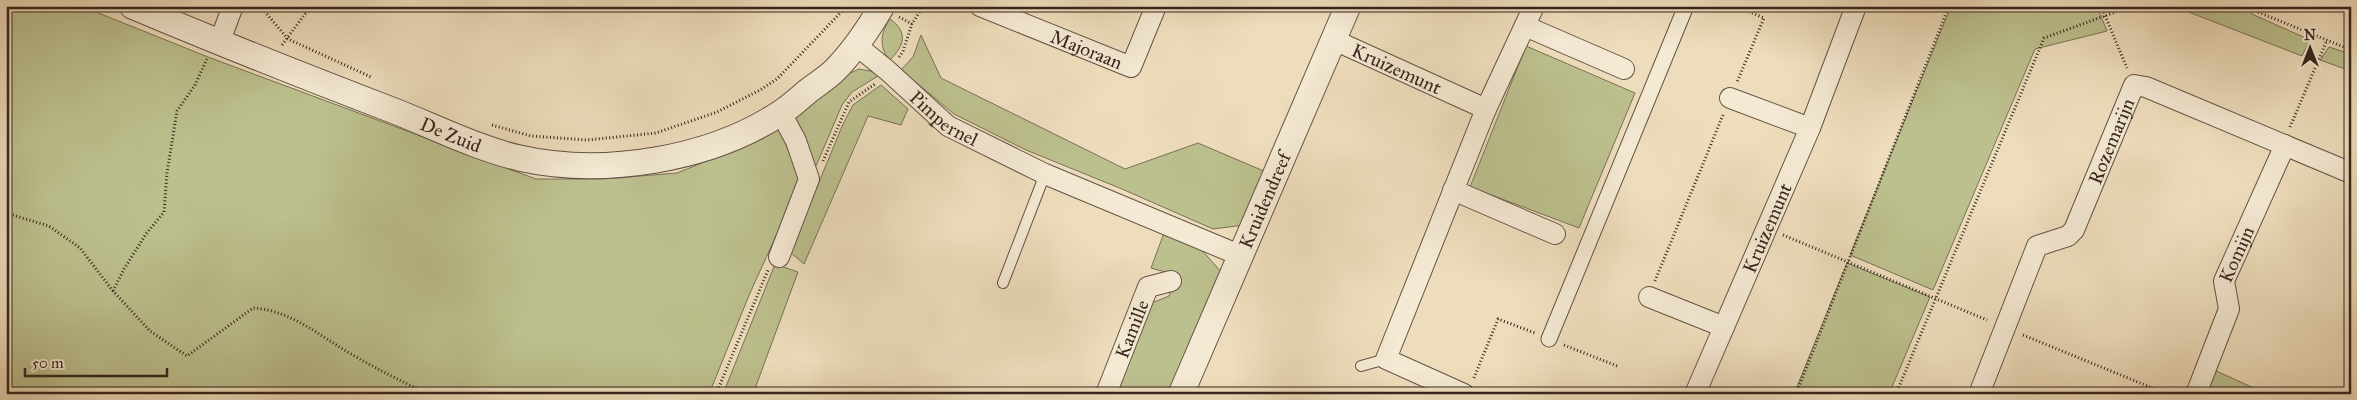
<svg xmlns="http://www.w3.org/2000/svg" width="2357" height="400" viewBox="0 0 2357 400" font-family="'IM FELL Great Primer',serif">
<style>
.green{fill:#bcc08e;stroke:#787256}
.lines{fill:none;stroke-linecap:round;stroke-linejoin:round}
.service-casing{stroke:#635345;stroke-width:12}
.pedestrian-casing{stroke:#635345;stroke-width:17}
.minor-casing{stroke:#635345;stroke-width:22}
.tertiary-casing{stroke:#635345;stroke-width:27}
.path{stroke:#35251d;stroke-width:3;stroke-dasharray:1 2.5;stroke-linecap:butt}
.service{stroke:#f4e9d3;stroke-width:10}
.pedestrian{stroke:#f4e9d3;stroke-width:15}
.minor{stroke:#f4e9d3;stroke-width:20}
.tertiary{stroke:#f4e9d3;stroke-width:25}
.labels{text-anchor:middle;stroke-width:5;stroke-linejoin:round;paint-order:stroke}
.street-label{font-size:19px;fill:#35251d;stroke:#f4e9d3}
</style>
<rect width="100%" height="100%" fill="#eeddbc"/>
<filter id="stains"><feTurbulence type="fractalNoise" baseFrequency=".004" numOctaves="4"/><feColorMatrix values="0 0 0 0 .2 0 0 0 0 .09 0 0 0 0 .02 0 0 0 .5 -.17"/></filter>
<radialGradient id="worn" r=".72"><stop offset=".6" stop-color="#630" stop-opacity="0"/><stop offset="1" stop-color="#630" stop-opacity=".3"/></radialGradient>
<path class="green" d="M6,6H81L208,57L536,179H603L677,173L754,142L777,125L802,179L750,293L709,394H6Z
M1951,6H2097L2107,31L2035,49L1933,290L1850,255Z
M2173,6H2249L2252,14L2310,40L2302,56Z
M890,19C908,32 905,45 890,60C878,48 881,31 890,19Z
M921,35L941,78L1125,169L1198,143L1266,172L1244,225L1213,229L1122,189L1026,150L954,114L901,70L913,57Z
M1526,46L1635,93L1579,228L1470,187Z
M2329,47L2351,54V71L2320,60Z
M859,69L875,72L878,76L852,92L842,105L816,166L808,162L795,117C816,103 835,78 859,69Z
M881,85L908,109L901,125L868,116L804,264L790,252L843,124L853,105Z
M1164,233L1200,248L1223,274L1173,394H1114L1149,304L1169,296L1176,275L1151,268Z
M1847,263L1930,297L1889,394H1794Z
M775,264L798,272L753,394H723Z
M2214,370L2267,394H2205Z"/>
<g class="lines">
<defs>
<path id="service" d="M1003,283L1045,174
M1361,366L1386,359"/>
<path id="pedestrian" d="M1549,339L1686,6"/>
<g id="minor">
<path id="s1" d="M980,6L1131,67L1156,6"/>
<path d="M1525,26L1624,69"/>
<path id="s2" d="M1334,40L1486,109"/>
<path d="M219,43L233,6"/>
<path id="s3" d="M856,45L888,71L948,126L1045,174L1239,255"/>
<path d="M1730,98L1810,128"/>
<path d="M1453,190L1555,234"/>
<path d="M779,257L809,179L796,141L781,113"/>
<path d="M1649,297L1724,327"/>
<path id="s4" d="M1106,394L1148,287L1171,281"/>
<path d="M1464,394L1386,359L1486,109L1534,6"/>
<path id="s5" d="M1695,394L1810,128L1856,6"/>
<path id="s6" d="M1982,394L1981,389L2037,246L2068,236L2074,230L2134,85L2146,87L2351,173"/>
<path id="s7" d="M2196,394L2229,309L2224,281L2285,145"/>
</g>
<g id="tertiary">
<path id="s8" d="M132,6C220,43 308,78 397,112C437,128 477,148 519,158C603,177 710,160 782,112C791,106 800,98 808,91C817,84 827,78 835,70C853,52 869,28 882,6"/>
<path id="s9" d="M1181,394L1348,6"/>
</g>
</defs>
<use href="#service" class="service-casing"/>
<use href="#pedestrian" class="pedestrian-casing"/>
<use href="#minor" class="minor-casing"/>
<use href="#tertiary" class="tertiary-casing"/>
<path class="path" d="M260,6L288,39L371,77
M1736,6L1764,18L1737,82
M2101,6L2127,68
M2255,6L2258,12L2351,50
M899,17L912,24
M282,45L305,14L315,6
M899,57L903,51L912,24L923,6
M492,125L531,136L587,140L656,133L717,112L760,90L777,79L847,6
M2290,127L2327,40
M823,161L849,102L875,84
M6,213L49,226L80,248L113,291L150,331L187,356L253,308C289,310 316,333 346,351C373,367 400,381 429,394
M1783,235L1987,320
M1655,281L1723,115
M113,291L124,269L146,234L164,212L167,173L177,111L195,85L207,59
M2023,335L2167,394
M1564,345L1617,366
M1474,378L1498,319L1535,333
M716,394L768,270
M1796,394L1949,6
M1896,394L2044,38L2132,6"/>
<use href="#service" class="service"/>
<use href="#pedestrian" class="pedestrian"/>
<use href="#minor" class="minor"/>
<use href="#tertiary" class="tertiary"/>
</g>
<g class="labels">
<g class="street-label">
<text dy="7" stroke="none"><textPath href="#s1" startOffset="115">Majoraan</textPath></text>
<text dy="7" stroke="none"><textPath href="#s2" startOffset="69">Kruizemunt</textPath></text>
<text dy="7" stroke="none"><textPath href="#s3" startOffset="115">Pimpernel</textPath></text>
<text dy="7" stroke="none"><textPath href="#s8" startOffset="344">De Zuid</textPath></text>
<text dy="7" stroke="none"><textPath href="#s6" startOffset="296">Rozemarijn</textPath></text>
<text dy="7" stroke="none"><textPath href="#s9" startOffset="211">Kruidendreef</textPath></text>
<text dy="7" stroke="none"><textPath href="#s5" startOffset="181">Kruizemunt</textPath></text>
<text dy="7" stroke="none"><textPath href="#s7" startOffset="149">Komijn</textPath></text>
<text dy="7" stroke="none"><textPath href="#s4" startOffset="70">Kamille</textPath></text>
</g>
</g>
<rect width="2357" height="400" fill="none" stroke="#eeddbc" stroke-width="25"/>
<rect x="8" y="8" width="2342" height="385" fill="none" stroke="#35251d" stroke-width="2.5"/>
<rect x="12" y="12" width="2332" height="375" fill="none" stroke="#35251d"/>
<g transform="translate(2310 48)" stroke="#f4e9d3" stroke-width="4" paint-order="stroke">
<path d="M0-4L9 19L0 12L-9 19Z" fill="#35251d"/>
<text y="-8" font-size="14" font-weight="bold" text-anchor="middle" fill="#35251d">N</text>
</g>
<path d="M25 368v8h142v-8" fill="none" stroke="#35251d" stroke-width="2.5"/>
<text x="32" y="368" font-size="15" fill="#35251d" stroke="#f4e9d3" stroke-width="4" paint-order="stroke">50 m</text>
<rect width="100%" height="100%" filter="url(#stains)"/>
<rect width="100%" height="100%" fill="url(#worn)"/>
</svg>
